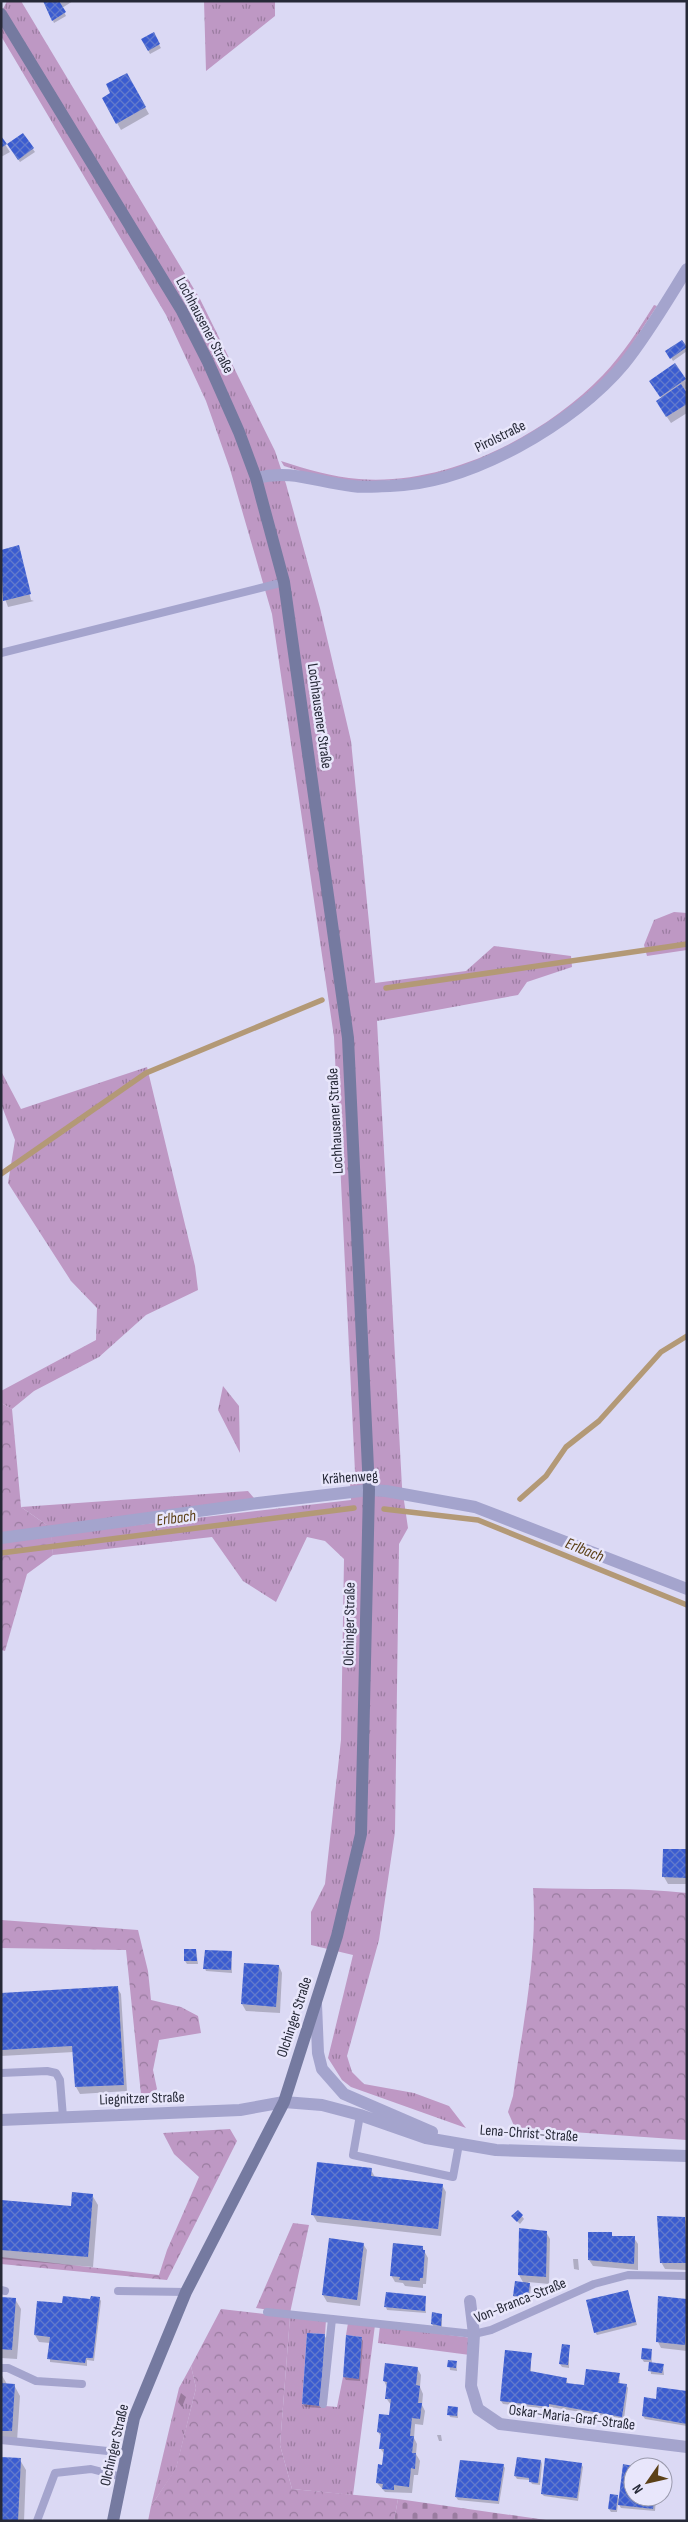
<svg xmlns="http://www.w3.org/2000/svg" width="688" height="2522" viewBox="0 0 688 2522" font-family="'Sofia Sans Condensed',sans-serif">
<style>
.grass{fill:url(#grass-tufts)}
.forest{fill:url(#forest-crowns)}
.cemetery{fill:url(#cemetery-stones)}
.shadow{fill:#0003}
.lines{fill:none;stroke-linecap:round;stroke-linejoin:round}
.stream{stroke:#b39976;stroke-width:5.5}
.building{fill:url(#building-cross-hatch)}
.service{stroke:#a4a4cd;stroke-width:8}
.minor{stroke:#a4a4cd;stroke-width:12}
.tertiary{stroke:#a4a4cd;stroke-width:12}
.secondary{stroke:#757aa0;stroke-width:12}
.labels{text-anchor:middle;stroke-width:5;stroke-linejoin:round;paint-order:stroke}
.street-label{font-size:15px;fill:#262937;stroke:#e8e6fb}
.water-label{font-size:16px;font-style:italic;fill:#5c4118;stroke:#e8e6fb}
</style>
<defs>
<pattern id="grass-tufts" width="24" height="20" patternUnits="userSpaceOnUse" patternTransform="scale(1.25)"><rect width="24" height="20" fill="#be98c4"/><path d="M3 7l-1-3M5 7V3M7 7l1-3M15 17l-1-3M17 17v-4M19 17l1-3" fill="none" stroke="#9a7ca0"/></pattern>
<pattern id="forest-crowns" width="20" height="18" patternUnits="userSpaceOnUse" patternTransform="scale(1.25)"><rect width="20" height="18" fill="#be98c4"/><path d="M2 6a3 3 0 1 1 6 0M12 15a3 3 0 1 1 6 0" fill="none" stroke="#9a7ca0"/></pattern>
<pattern id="cemetery-stones" width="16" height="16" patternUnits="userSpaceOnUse" patternTransform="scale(1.25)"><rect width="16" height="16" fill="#be98c4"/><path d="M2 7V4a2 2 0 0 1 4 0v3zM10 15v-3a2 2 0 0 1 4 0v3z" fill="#9a7ca0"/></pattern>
<pattern id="building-cross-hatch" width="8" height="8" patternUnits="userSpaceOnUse" patternTransform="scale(1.25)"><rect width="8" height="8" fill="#3b5cd0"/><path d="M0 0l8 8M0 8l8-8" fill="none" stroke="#627acc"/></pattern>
</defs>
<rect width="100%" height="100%" fill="#dbd9f4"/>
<path class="grass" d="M7,1H21L200,299L275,451L286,484L320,608L351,741L375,983L466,971L494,946L571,956L572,967L527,982L518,995L377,1021L402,1487L408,1528L399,1544L395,1832L379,1940L347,2056L352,2072L364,2084L414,2093L449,2106L466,2128L351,2087L342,2080L328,2058L353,1955L311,1945V1912L325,1884L341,1740L344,1559L325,1541L307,1537L276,1602L243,1581L212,1537L53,1555L51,1535L351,1500L350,1482L355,1472L334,1037L272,614L230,469L206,401L166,315L1,36V13Z
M204,1H275V16L206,71Z
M654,305L657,306L623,358L604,379L555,421L519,444L436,477L358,483L316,476L284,466L281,461C306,469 332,477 359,479C446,486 543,437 603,375C623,354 639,329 654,305Z
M674,912L687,913V950L647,956L644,945L654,920Z
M147,1067L195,1266L198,1290L146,1315L99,1357L34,1391L12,1409L1,1403V1391L96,1340L97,1308L71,1281L8,1183L15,1140L1,1104V1071L21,1109Z
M223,1386L239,1406L240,1453L218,1410Z
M248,1491L258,1503L51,1528L21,1507Z
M290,2317L326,2320L325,2334L307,2333L302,2404L337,2407L343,2377L359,2378L362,2337L346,2335L348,2323L375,2325L353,2495L292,2489L280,2445Z
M380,2326L472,2338L470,2355L378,2343Z
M191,2366L196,2388L176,2469L151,2506L179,2388Z"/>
<path class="forest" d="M1,1403L12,1409L21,1507L51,1528L53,1555L27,1574L5,1651L1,1650Z
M533,1888C584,1890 636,1887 687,1893V2140L515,2128L508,2112L513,2096C522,2028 538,1957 533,1888Z
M1,1920L138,1930L148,1971L151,2000L181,2007L198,2016L201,2033L159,2040L153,2070L157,2089L144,2104H142L126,1950L1,1948Z
M230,2129L237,2141L167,2280L1,2264V2257L159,2275L167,2250L199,2177L174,2154L163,2133Z
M293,2223L309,2225L290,2313L256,2308Z
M221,2309L290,2317L280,2445L292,2489L398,2499L394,2521H148L151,2506L176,2468L196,2388L191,2366Z"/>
<path class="cemetery" d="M398,2499L553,2521H394Z"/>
<path class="shadow" d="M44,1H73L62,8L66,16L54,23Z
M153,34L161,48L150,54L143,40Z
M126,74L149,114L121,130L103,98L112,93Z
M23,135L35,152L20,162L8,145Z
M1,138L10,152L1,157Z
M682,341L687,351L673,361L667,351Z
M675,365L687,384V388L683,390L687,395V413L671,423L661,408L662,398L655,388Z
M18,547L21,552H19L31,600L34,601L8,607L1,588V551Z
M664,1850L687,1851V1884H668L664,1877Z
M196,1950L198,1964H187L185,1961Z
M231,1953L232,1973L206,1971L205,1968Z
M279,1966L282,1973L280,2013L246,2011L242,2004Z
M117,1988L121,1994L127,2091L80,2094L76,2087L74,2052L1,2056V1994Z
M371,2170L375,2177L442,2185L446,2192L441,2236L317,2222L313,2215Z
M92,2195L98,2205L93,2267L1,2259V2202L72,2207Z
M518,2211L524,2219L520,2224L515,2219Z
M684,2218L687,2223V2270L665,2269L661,2262Z
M520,2230L546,2232L550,2239L549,2284L528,2282L531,2287L529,2301L516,2299L514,2296L524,2284L519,2275Z
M611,2233L613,2237L634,2238L638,2244V2270L593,2266L589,2260Z
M363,2244L367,2250L360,2306L327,2302L323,2295Z
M422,2247L428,2258L426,2284H423V2288L405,2286L403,2283L395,2282L391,2275Z
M573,2259H578L579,2270L574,2269Z
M628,2291L637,2325L597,2335L595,2332Z
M425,2297L426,2313L387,2310L386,2307Z
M1,2298L15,2299L21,2309L17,2359L1,2358Z
M99,2298L101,2301L94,2361L87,2360V2366L50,2362V2343L39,2342L35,2335L63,2305Z
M687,2301V2351L661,2348L658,2342Z
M442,2315V2328L434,2327L432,2324Z
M308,2334L324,2335L326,2338L321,2408L305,2407L303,2404Z
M361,2338L363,2341L360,2381L346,2380L344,2377Z
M569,2346V2368L562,2367L560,2364Z
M651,2351L652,2363L663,2365L664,2375L651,2374L650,2362H644L642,2359Z
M531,2354V2373L566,2379L568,2384L585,2387L619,2375L620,2384L626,2385L628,2388L624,2419L550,2407V2409L503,2404L501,2401Z
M449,2361L456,2362L457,2371L450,2370Z
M417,2368L421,2375L420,2387L423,2394L422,2405L425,2411L423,2425L415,2424L414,2438L417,2444L416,2454L420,2461L418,2475H414L412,2493L385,2492L377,2483L385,2455L380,2448L382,2438L378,2432L390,2417L391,2405L386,2398L387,2387L384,2381Z
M1,2374L7,2384L14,2385L20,2396L17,2441L1,2440Z
M687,2392V2426L645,2419L643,2416L657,2400Z
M181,2393L186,2397L182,2407L178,2402Z
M457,2408L458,2418L450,2417L449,2414Z
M437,2435H441L442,2441H439Z
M20,2460L26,2470L24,2521H1Z
M462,2461L503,2465L505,2468L499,2504L458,2500L456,2497Z
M541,2461L542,2464L540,2485L532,2484L530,2480L517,2479L515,2476Z
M581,2464L583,2467L578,2501L544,2496L542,2494Z
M624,2466L635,2467L633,2497H656L655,2511L621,2508L618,2503L617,2512H611L609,2509L617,2496L620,2501Z"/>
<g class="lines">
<path class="stream" d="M386,988L687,944
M1,1174L146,1073L322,1000
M520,1499L546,1476L566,1447L599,1421L661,1352L687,1336
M384,1509L478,1520L687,1605
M1,1553L354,1508"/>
</g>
<path class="building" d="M43,1H59L66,12L52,21Z
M154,32L160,44L148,51L141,39Z
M127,73L146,107L116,124L102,98L110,93L106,84Z
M23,133L34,148L18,160L7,144L1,148V136L7,144Z
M682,340L687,347L670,359L665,351Z
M675,363L686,379L660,397L649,381Z
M681,384L687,393V404L666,417L656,401Z
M19,545L31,594L3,601L1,550Z
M663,1849H687V1878L662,1877Z
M184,1949H196L197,1961H184Z
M205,1950L232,1951L231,1970L203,1969Z
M244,1963L279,1965L276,2007L241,2004Z
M118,1986L124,2085L75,2087L72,2046L1,2050V1993Z
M317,2162L372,2168L371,2176L443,2184L438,2229L311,2215Z
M72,2192L93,2194L88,2257L1,2250V2200L71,2206Z
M518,2210L523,2215L517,2222L511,2216Z
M657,2216L685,2217L687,2263H660Z
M519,2228L547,2231L546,2277L518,2275Z
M588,2232H612V2236H635L634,2264L588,2260Z
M329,2238L364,2243L357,2300L322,2295Z
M393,2243L423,2246V2250H425L423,2278H420V2281L399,2280L400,2277L390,2276Z
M515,2281L530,2283L528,2298L513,2296Z
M628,2290L636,2322L594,2333L586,2300Z
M386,2292L426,2296L425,2311L384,2307Z
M63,2296L90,2299L91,2296L100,2297L93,2358H86L85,2363L47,2359L50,2337L34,2335L37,2301L62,2303Z
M658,2296L687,2299L685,2345L656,2342Z
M1,2297L16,2298L12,2350L1,2349Z
M432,2312L442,2314L441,2326L431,2324Z
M307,2333L325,2334L320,2406L302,2404Z
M346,2335L362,2337L359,2379L343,2377Z
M562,2344L570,2345L568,2365L559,2364Z
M642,2348L652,2349L651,2360L641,2359Z
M505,2350L532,2353L530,2371L567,2378L566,2383L584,2385L586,2369L620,2373L618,2383L627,2384L622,2417L549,2404V2407L500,2401Z
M448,2360L457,2361L456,2368L447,2367Z
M649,2362L664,2364L662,2373L648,2371Z
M385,2363L418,2367L416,2385L420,2386L418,2403H422L420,2419L412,2418L410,2436H414L412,2453H416L415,2469L411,2468L409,2487L394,2485V2490L382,2489L383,2484L376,2483L378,2464L382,2465L384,2449H379L381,2433L377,2432L379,2414L389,2415L391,2399H385L387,2382L383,2381Z
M1,2383L15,2384L12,2431H1Z
M657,2387L687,2391V2424L642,2416L644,2397L656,2399Z
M448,2406L458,2407L457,2416L447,2415Z
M1,2457L21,2458L18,2521H1Z
M517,2457L541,2460L538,2483L529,2482V2478L514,2476Z
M545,2458L582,2463L577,2498L541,2494Z
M460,2460L504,2464L498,2501L455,2497Z
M623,2464L633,2466V2497H655L653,2509L618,2505Z
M610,2494L618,2495L616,2510L608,2509Z"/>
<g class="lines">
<path class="service" d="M1,653L284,582
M1,2073L47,2071L56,2073L60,2080L63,2117
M360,2115L353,2155L453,2177L459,2144
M1,2290L5,2291
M118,2291L186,2292
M267,2312L474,2334L491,2330L594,2284L628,2275L687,2276
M1,2368H8L36,2381L82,2384
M323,2404L332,2319
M1,2440L127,2453
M37,2521L55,2473L91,2469L122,2477"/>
<path class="minor" d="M256,478C292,469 316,482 352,486C365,488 378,486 390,486C470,484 574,424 624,364C648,334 667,301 687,269
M1,1538L258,1503L369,1490L386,1491L475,1507L687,1589
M1,2120L240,2110L284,2102
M470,2301L474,2334L471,2386L478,2409L500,2424L687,2447"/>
<path class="tertiary" d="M316,2004L318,2053L322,2069L344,2094L432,2132
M284,2102L322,2105L360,2115L426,2138L496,2150L687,2156"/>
<path class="secondary" d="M1,14L182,311L208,362L239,432L256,478L284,582L348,1038L369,1490L361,1834L337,1936L284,2102L186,2292L134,2418L113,2521"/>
</g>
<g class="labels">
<g class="street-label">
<text transform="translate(205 325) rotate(62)" y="5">Lochhausener Straße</text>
<text transform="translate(500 436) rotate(-26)" y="5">Pirolstraße</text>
<text transform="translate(320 716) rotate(82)" y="5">Lochhausener Straße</text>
<text transform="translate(335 1121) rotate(-93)" y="5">Lochhausener Straße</text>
<text transform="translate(350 1477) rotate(-4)" y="5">Krähenweg</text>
<text transform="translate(349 1624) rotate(-89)" y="5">Olchinger Straße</text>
<text transform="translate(294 2017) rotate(-72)" y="5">Olchinger Straße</text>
<text transform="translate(142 2098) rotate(-2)" y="5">Liegnitzer Straße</text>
<text transform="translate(529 2133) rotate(4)" y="5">Lena-Christ-Straße</text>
<text transform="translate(520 2300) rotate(-22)" y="5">Von-Branca-Straße</text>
<text transform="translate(572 2417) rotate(7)" y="5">Oskar-Maria-Graf-Straße</text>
<text transform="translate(114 2445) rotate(-77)" y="5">Olchinger Straße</text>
</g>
<g class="water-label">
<text transform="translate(176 1517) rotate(-7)" y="6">Erlbach</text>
<text transform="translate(585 1549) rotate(22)" y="6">Erlbach</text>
</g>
</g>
<rect width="688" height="2522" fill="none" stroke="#262937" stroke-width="5"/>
<g transform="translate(648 2482) rotate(236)"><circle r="24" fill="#e8e6fb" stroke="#9a9aad"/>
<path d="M0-4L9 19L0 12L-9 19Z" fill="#5c4118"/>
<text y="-8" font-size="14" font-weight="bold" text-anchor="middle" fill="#262937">N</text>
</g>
</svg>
